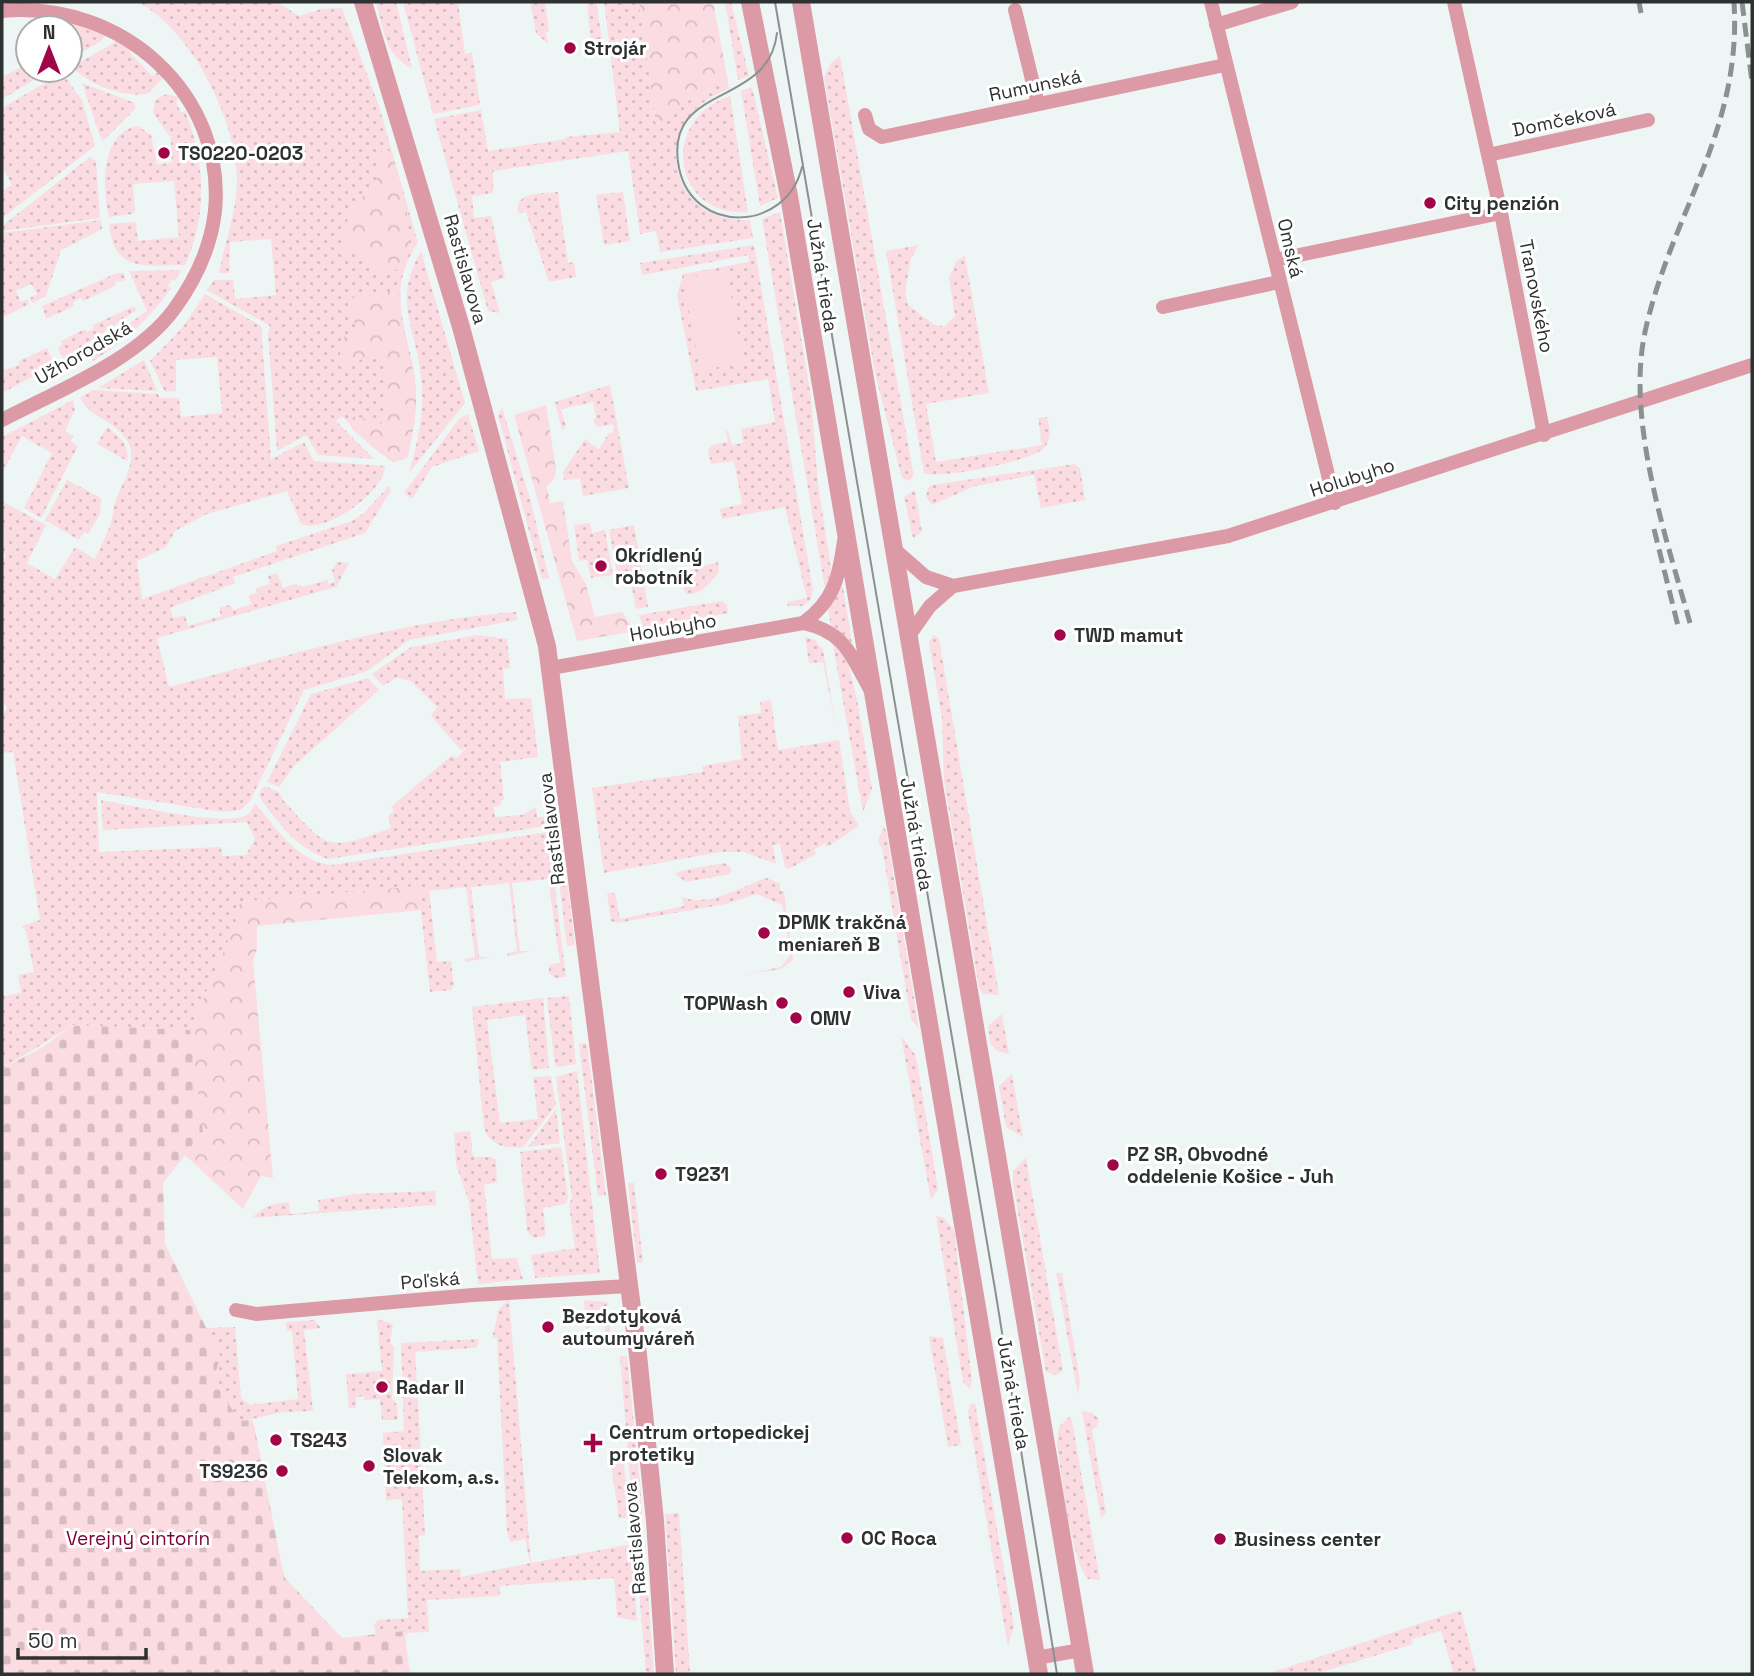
<svg xmlns="http://www.w3.org/2000/svg" width="1754" height="1676" viewBox="0 0 1754 1676" font-family="'Space Grotesk',sans-serif">
<style>
.grass{fill:url(#grass-dots)}
.forest{fill:url(#forest-crowns)}
.cemetery{fill:url(#cemetery-stones)}
.pitch{fill:#fadce2}
.lines{fill:none;stroke-linecap:round;stroke-linejoin:round}
.minor{stroke:#dc9aa7;stroke-width:14}
.tertiary{stroke:#dc9aa7;stroke-width:18}
.tram{stroke:#8b9190;stroke-width:2}
.rail{stroke:#8b9190;stroke-width:5;stroke-dasharray:14 7;stroke-linecap:butt}
.poi-dot{fill:#a00548;stroke:#fff;stroke-width:2.5}
.labels{text-anchor:middle;stroke-width:6;stroke-linejoin:round;paint-order:stroke}
.poi-label{font-size:19px;font-weight:bold;fill:#2e3131;stroke:#fff;text-anchor:start}
.street-label{font-size:19px;fill:#2e3131;stroke:#fff}
.park-label{font-size:19px;fill:#7a0035;stroke:#fff}
</style>
<defs>
<pattern id="grass-dots" width="8" height="8" patternUnits="userSpaceOnUse" patternTransform="scale(1.75)"><rect width="8" height="8" fill="#fadce2"/><path d="M2 2h.1M6 6h.1" fill="none" stroke="#d7bdc2" stroke-width="1.8" stroke-linecap="round"/></pattern>
<pattern id="forest-crowns" width="20" height="18" patternUnits="userSpaceOnUse" patternTransform="scale(1.75)"><rect width="20" height="18" fill="#fadce2"/><path d="M2 6a3 3 0 1 1 6 0M12 15a3 3 0 1 1 6 0" fill="none" stroke="#d7bdc2"/></pattern>
<pattern id="cemetery-stones" width="16" height="16" patternUnits="userSpaceOnUse" patternTransform="scale(1.75)"><rect width="16" height="16" fill="#fadce2"/><path d="M2 7V4a2 2 0 0 1 4 0v3zM10 15v-3a2 2 0 0 1 4 0v3z" fill="#d7bdc2"/></pattern>
</defs>
<rect width="100%" height="100%" fill="#edf6f5"/>
<path class="grass" d="M138,2H277L299,16L321,9L342,8L379,106L418,243C384,292 408,328 415,378C418,405 414,432 407,458L393,462L371,446L342,416L336,421L374,459L318,455L306,435L277,451L268,334L270,326L207,290L214,280H233L235,299L276,295L271,239L230,242L229,273H219C225,241 237,212 237,179C236,119 192,31 138,2Z
M376,2H396L412,68C385,57 383,27 376,2Z
M403,2H458L465,54L472,53L480,105L433,114Z
M530,2H545L549,31L546,32L548,44L536,33Z
M587,2H596L604,51L592,52Z
M604,2H639L656,124L662,122L683,103L728,81L729,89C646,118 666,225 750,220L753,238L660,252L656,231L640,234L628,151L493,171V193L472,196L474,218L491,216L505,278L491,282L500,313L488,311L434,119L481,110L488,151L566,139V137L620,132Z
M725,2H731L749,76L738,80Z
M35,11L107,33L101,41L70,59V28H50L46,22L40,25Z
M119,40L138,43L129,52L152,76L162,69V79L149,93C125,99 90,85 72,67Z
M840,56L913,472V477L909,481L902,478L875,373L824,77L831,63Z
M28,64V70H51L2,99V77Z
M62,73L82,100L95,146L2,218V191L12,185L2,166V108Z
M82,83L135,103V109L104,140L101,139Z
M752,87L778,198L760,206L741,91Z
M166,94L179,97L176,102L181,113L185,111C205,161 208,216 185,265C146,265 114,274 109,224L136,222L138,241L179,237L174,181L133,184L135,211L132,214L109,217C102,189 100,132 138,126L151,135L157,164L172,163L171,138L153,113L155,100Z
M730,96L748,212C673,218 658,120 730,96Z
M90,157L96,161L100,218L2,231V226Z
M558,192L568,263L574,262L576,277L549,282L526,212L518,213C514,191 542,194 558,192Z
M623,192L630,241L604,245L596,195Z
M780,212L811,397L818,484L831,569L826,594L762,219Z
M101,220L102,229L61,250L46,296L32,303L30,298L37,294L31,284L16,291L21,302L28,299L29,304L2,318V233Z
M754,245L813,590L810,601L802,606H788L787,602L807,598L785,507L722,519L720,509L742,504L734,461L711,464L708,450L712,445L728,442L726,431H728L732,445L743,443L741,429L775,422L768,379L696,391L677,295L683,274L749,262L748,255L642,275L640,263Z
M919,245L911,258L905,293L908,305L933,324L944,327L955,316L949,279L956,261L965,256L989,393L926,404L936,462L1042,445L1038,418L1047,417C1050,427 1052,439 1044,448C1032,461 939,480 924,473L886,251Z
M421,251L465,403L409,473C418,441 425,411 421,377C416,328 392,301 421,251Z
M181,270L175,281L172,279L168,286L171,288C150,319 124,341 93,361L88,352L147,311L129,271Z
M117,273H123L126,280L114,282L115,286L83,301L81,298L73,302L74,306L46,319L42,306Z
M205,294L261,326L271,459L304,442L314,461L385,466C384,493 325,534 301,524L287,491L207,514L175,531L166,547L137,561L142,599L277,551L276,546L352,521L364,513L388,487L391,490L365,533L233,577L235,583L170,608L173,618L185,615L188,626L221,616L219,608L230,605L233,610L251,604L249,595L257,593L256,588L270,584L268,576L277,573L283,588L296,584L303,587L327,580L329,584L335,582L332,570L337,562L349,563L336,587L157,638L169,687C283,657 398,621 516,612L517,620L409,640L367,671L304,690L250,801L241,810L221,812L97,792L99,852L221,847L222,856L246,855L255,839L247,822L103,830L101,800C132,805 219,826 245,816C251,813 252,809 255,803C276,828 297,862 332,865L548,832L566,977L555,978L549,972V965L560,963L548,879L512,883L520,951H531L508,956L507,953L517,951L509,883L471,887L479,957H491L466,962L464,959L475,957L466,887L429,891L437,962L451,961L454,985L451,990L430,992L418,886L240,902L235,925L190,1030L73,1025L2,1069V985L4,996L21,993L18,975L34,972L26,931L21,926L40,920L13,752L2,753V713L7,709L2,698V563L6,554L2,552L5,533L2,531V501L46,525L27,563L55,579L75,547L95,559C100,547 107,535 111,523C113,516 113,509 115,502C124,477 144,454 120,432C107,418 87,415 80,397L93,390L158,394L160,398H179L181,417L222,413L217,357L176,360V391L165,392L150,361L182,328Z
M134,306L137,310L63,359L58,347L63,344L61,341L85,329L87,332L94,328L93,325Z
M47,348L55,365L2,393L3,370L20,365L19,361Z
M144,360L157,391L98,388Z
M610,385L629,488L583,496L580,478L564,480L563,472L585,439L599,449L609,433L614,432L613,424L598,427L593,421L596,417L593,402L561,409L566,426L562,431L555,402Z
M73,400L75,409L65,431L73,436L71,441L78,446L41,518L24,508L52,453L22,436L2,473V437Z
M502,408L531,502L549,578L542,579L498,415Z
M468,414L479,451L432,467L412,499L404,493L459,419Z
M107,427C119,435 130,446 127,461L97,444Z
M1075,464L1080,468L1085,500L1041,508L1034,475L975,486L932,505L926,497L928,488L932,485Z
M67,480L101,498L100,514L88,534L84,532L79,540L45,520Z
M915,490L922,532L913,538L904,497Z
M590,523L592,533L605,530L613,575L591,578L587,560L579,561L574,525Z
M634,525L648,607L636,609L629,572L617,573L609,530Z
M718,562L719,572C709,584 702,595 686,594L681,582L692,579L690,570Z
M840,587H843L852,643L831,626L828,608Z
M722,601L727,605L728,613L644,629L639,615Z
M477,635L507,639L510,668L503,669L505,699L531,698L538,757L500,762L504,800H501V805L494,807L495,817L522,815L536,807L537,817H546L547,826L328,859C297,848 281,826 262,801L259,794L264,786L279,792L283,800C329,850 325,852 391,828L388,816L394,811L391,807L452,755L456,758L469,746L461,750L431,716L437,707L411,681L396,678L383,686L372,674L411,647Z
M934,635L939,639L999,995L983,994L979,987L944,781L942,718L929,642Z
M805,637L815,640L823,650L836,727L823,662L809,663Z
M832,640L847,660L857,699L872,789L863,812Z
M368,678L379,690L294,766L279,787L267,782L311,694Z
M771,700L778,750L839,740L850,811L859,826L827,847L825,843L814,850L816,854L789,869L785,867L780,844L773,845L776,864L744,852H720L604,873L592,788L703,772L702,766L742,759L738,716L761,713L760,702Z
M883,827L886,830L919,1029L911,1019L882,848L878,842Z
M561,831L575,945L567,946L553,832Z
M724,863L731,868L730,874L686,882L675,874L680,871Z
M767,878L780,884V891H784L793,960L781,969L742,975L781,967L791,954L782,905L757,894L726,904L617,923L611,921L607,894L615,893L620,919L684,906L682,897C710,908 742,885 767,878Z
M569,996L576,1064L558,1067L555,1065L547,998Z
M543,998L549,1068L532,1070L525,1015L487,1020L500,1123L538,1119L533,1077L551,1076L556,1105L523,1147C507,1149 490,1146 484,1128L472,1007Z
M1002,1014L1009,1054L997,1051L990,1043L988,1026Z
M901,1036L916,1056L938,1189L931,1200Z
M587,1043L606,1195L598,1196L579,1044Z
M577,1071L600,1273L535,1278L531,1255L575,1248L569,1204L572,1198L556,1077Z
M1012,1074L1023,1137L1006,1127L999,1086Z
M556,1109L560,1143L528,1147Z
M470,1131L473,1157H491L496,1160L497,1182L484,1185L492,1259L517,1258L523,1279L478,1284L469,1202L456,1164L454,1133Z
M561,1147L568,1198L565,1204L543,1208L546,1236L533,1238L527,1231L520,1152Z
M1026,1158L1062,1365V1372L1055,1375L1046,1372L1013,1184V1171Z
M628,1183H634L643,1262L637,1263Z
M435,1191L436,1205L252,1218C264,1206 272,1204 289,1202L290,1214L319,1211L318,1200L357,1194Z
M936,1216L944,1218L954,1230L972,1381L970,1389L963,1382Z
M1056,1273H1062L1080,1381L1078,1395Z
M509,1300L531,1563L632,1544L637,1621L617,1617L614,1578L500,1586V1596L427,1600L429,1632L376,1634L374,1625L378,1620L408,1618L402,1499L386,1500L383,1433L404,1431L401,1343L479,1339L477,1347L473,1348L415,1352L417,1383H410L411,1398H418L425,1535L419,1536L420,1571L460,1569L461,1577L530,1563L525,1539L510,1542L507,1531L497,1338H492L499,1309Z
M584,1300L607,1302L611,1337H606L604,1322L590,1323V1328L586,1329Z
M377,1319L393,1324L390,1344L394,1346L392,1399L397,1405L398,1420H382L380,1399L364,1400L363,1396L356,1397V1408H349L346,1374L382,1371Z
M314,1320L321,1328L304,1330L313,1411L283,1412L239,1422L214,1380L220,1356L205,1328L235,1327L241,1398L250,1405L298,1399L292,1331H287L286,1322Z
M929,1336L943,1338L961,1445L948,1447Z
M620,1356H627L640,1484L654,1674H646Z
M975,1403L1014,1626L1008,1647L968,1412L970,1405Z
M1082,1411L1092,1413L1099,1419L1097,1426L1092,1430L1106,1512L1101,1519Z
M1070,1416L1072,1421L1100,1580L1088,1579C1070,1558 1062,1475 1057,1444L1059,1427Z
M623,1455L629,1518H619L610,1457Z
M679,1513L690,1674H676L665,1514Z
M1461,1610L1477,1674H1454L1441,1631L1412,1639L1413,1644L1315,1674H1267Z"/>
<path class="forest" d="M639,2H713L728,81L683,103L662,122L656,124Z
M382,148L392,152C401,184 417,236 405,268L385,272L371,270L361,255L341,250L352,243L350,238L342,233L350,214L376,179Z
M384,291L401,294C398,324 409,348 414,376C419,403 414,431 407,458L393,462L353,430L347,418C362,415 366,418 377,428L384,420C384,394 395,371 373,353L351,365L341,361L339,345L345,336L353,334L356,328L351,308L353,297Z
M546,405L556,469L555,478L547,486L550,503L563,501L572,561L586,584L595,617L622,612L635,631L577,641L514,415Z
M418,886L421,910L257,926V949L253,960L273,1178L261,1176L243,1209L185,1155L203,1132L190,1030L235,925L240,902Z"/>
<path class="cemetery" d="M73,1025L190,1030L203,1132L163,1183L165,1244L220,1356L214,1380L239,1421L252,1420L254,1425L284,1577L342,1638L414,1630L405,1635L410,1674H2V1069L43,1047Z"/>
<path class="pitch" d="M727,271L743,363L700,370L683,278Z"/>
<g class="lines">
<path class="minor" d="M1211,2L1335,503
M1454,2L1501,213L1544,435
M1015,10L1038,104
M2,11C124,0 226,96 215,211C211,246 196,279 175,308C138,360 57,391 2,420
M1216,25L1292,2
M865,115L869,129L882,137L1225,65
M1488,155L1648,120
M1275,260L1501,213
M1163,307L1279,282
M894,549L926,577L953,586L1228,536L1752,365
M803,623C834,601 839,577 844,541
M908,637L930,606L953,586
M551,668L803,623C845,632 850,654 870,689
M236,1310L256,1314L473,1295L629,1286
M1036,1658L1081,1650"/>
<path class="tertiary" d="M363,2L461,327L547,646L638,1355L655,1521L665,1674
M750,2L789,196L1039,1674
M801,2L1085,1674"/>
<path class="tram" d="M775,2L995,1289L1057,1674
M777,33C769,109 662,82 679,168C693,235 786,233 802,167"/>
<path class="rail" d="M1639,2L1641,13
M1742,2L1752,82
M1654,529L1678,626
M1690,623C1666,537 1626,421 1645,332C1671,213 1742,132 1734,2"/>
</g>
<g class="poi-dot">
<circle cx="570" cy="48" r="7"/>
<circle cx="164" cy="153" r="7"/>
<circle cx="1430" cy="203" r="7"/>
<circle cx="601" cy="566" r="7"/>
<circle cx="1060" cy="635" r="7"/>
<circle cx="764" cy="933" r="7"/>
<circle cx="849" cy="992" r="7"/>
<circle cx="782" cy="1003" r="7"/>
<circle cx="796" cy="1018" r="7"/>
<circle cx="1113" cy="1165" r="7"/>
<circle cx="661" cy="1174" r="7"/>
<circle cx="548" cy="1327" r="7"/>
<circle cx="382" cy="1387" r="7"/>
<circle cx="276" cy="1440" r="7"/>
<path d="M589.5 1432.5h7v7h7v7h-7v7h-7v-7h-7v-7h7z"/>
<circle cx="369" cy="1466" r="7"/>
<circle cx="282" cy="1471" r="7"/>
<circle cx="847" cy="1538" r="7"/>
<circle cx="1220" cy="1539" r="7"/>
</g>
<g class="labels">
<g class="poi-label">
<text x="584" y="55">Strojár</text>
<text x="178" y="160">TS0220-0203</text>
<text x="1444" y="210">City penzión</text>
<text x="615" y="562">Okrídlený<tspan x="615" dy="22">robotník</tspan></text>
<text x="1074" y="642">TWD mamut</text>
<text x="778" y="929">DPMK trakčná<tspan x="778" dy="22">meniareň B</tspan></text>
<text x="863" y="999">Viva</text>
<text x="768" y="1010" text-anchor="end">TOPWash</text>
<text x="810" y="1025">OMV</text>
<text x="1127" y="1161">PZ SR, Obvodné<tspan x="1127" dy="22">oddelenie Košice - Juh</tspan></text>
<text x="675" y="1181">T9231</text>
<text x="562" y="1323">Bezdotyková<tspan x="562" dy="22">autoumyváreň</tspan></text>
<text x="396" y="1394">Radar II</text>
<text x="609" y="1439">Centrum ortopedickej<tspan x="609" dy="22">protetiky</tspan></text>
<text x="290" y="1447">TS243</text>
<text x="383" y="1462">Slovak<tspan x="383" dy="22">Telekom, a.s.</tspan></text>
<text x="268" y="1478" text-anchor="end">TS9236</text>
<text x="861" y="1545">OC Roca</text>
<text x="1234" y="1546">Business center</text>
</g>
<g class="street-label">
<text transform="translate(1035 85) rotate(-12)" y="7">Rumunská</text>
<text transform="translate(1564 119) rotate(-12)" y="7">Domčeková</text>
<text transform="translate(1291 248) rotate(77)" y="7">Omská</text>
<text transform="translate(466 269) rotate(74)" y="7">Rastislavova</text>
<text transform="translate(823 275) rotate(81)" y="7">Južná trieda</text>
<text transform="translate(1537 296) rotate(79)" y="7">Tranovského</text>
<text transform="translate(83 352) rotate(-30)" y="7">Užhorodská</text>
<text transform="translate(1352 477) rotate(-18)" y="7">Holubyho</text>
<text transform="translate(673 627) rotate(-10)" y="7">Holubyho</text>
<text transform="translate(551 829) rotate(-97)" y="7">Rastislavova</text>
<text transform="translate(917 834) rotate(80)" y="7">Južná trieda</text>
<text transform="translate(430 1280) rotate(-5)" y="7">Poľská</text>
<text transform="translate(1014 1393) rotate(80)" y="7">Južná trieda</text>
<text transform="translate(634 1538) rotate(-95)" y="7">Rastislavova</text>
</g>
<g class="park-label">
<text x="138" y="1545">Verejný cintorín</text>
</g>
</g>
<rect width="1754" height="1676" fill="none" stroke="#2e3131" stroke-width="7"/>
<g transform="translate(49 49)"><circle r="33" fill="#ffffff" stroke="#abadad" stroke-width="2"/>
<path d="M0-5L12 26L0 18L-12 26Z" fill="#a00548"/>
<text y="-10" font-size="19" font-weight="bold" text-anchor="middle" fill="#2e3131">N</text>
</g>
<path d="M18 1648v10h128v-10" fill="none" stroke="#2e3131" stroke-width="3.5"/>
<text x="28" y="1648" font-size="21" fill="#2e3131" stroke="#ffffff" stroke-width="5" paint-order="stroke">50 m</text>
</svg>
